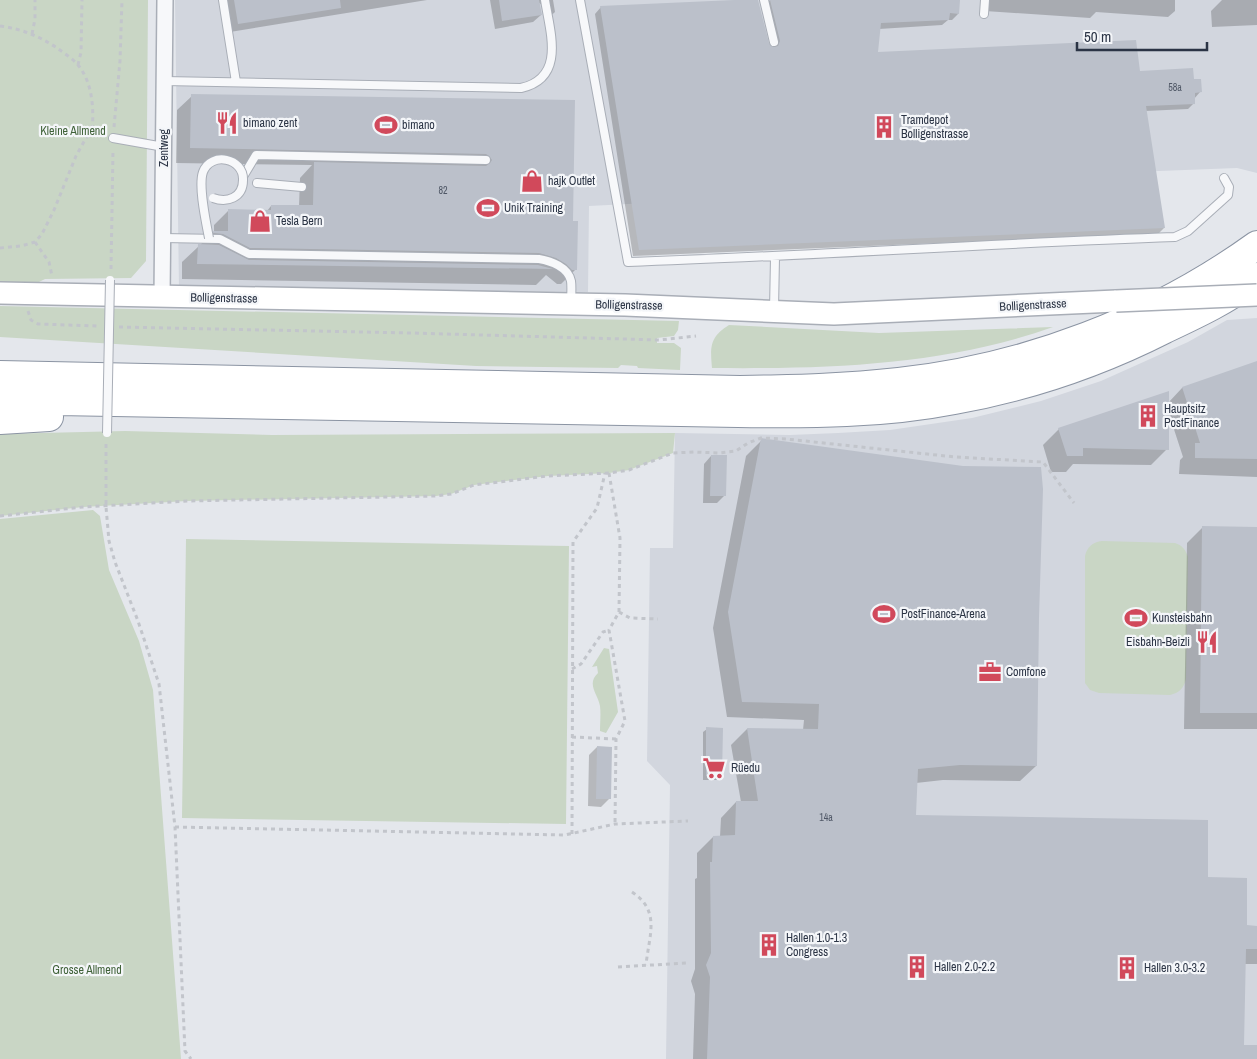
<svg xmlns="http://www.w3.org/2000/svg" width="1257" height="1059" viewBox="0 0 1257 1059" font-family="'Archivo Narrow',sans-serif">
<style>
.built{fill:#d2d6de}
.green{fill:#c9d6c5}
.shadow{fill:#0003}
.building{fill:#bbc0ca}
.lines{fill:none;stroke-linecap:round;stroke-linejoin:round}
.lane-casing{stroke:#a9aeb7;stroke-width:10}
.street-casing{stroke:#a9aeb7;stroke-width:18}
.secondary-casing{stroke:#a9aeb7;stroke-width:24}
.highway-casing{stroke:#8b94a3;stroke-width:30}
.path{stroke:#c2c5cb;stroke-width:3;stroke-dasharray:4 4;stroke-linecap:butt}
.lane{stroke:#f7f8fa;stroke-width:8}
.street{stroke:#f7f8fa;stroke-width:15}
.secondary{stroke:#fff;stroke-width:21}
.highway{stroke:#fff;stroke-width:28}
.lane-bridge-casing{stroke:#a9aeb7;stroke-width:10;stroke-linecap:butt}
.secondary-bridge-casing{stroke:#a9aeb7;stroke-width:24;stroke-linecap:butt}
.lane-bridge{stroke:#f7f8fa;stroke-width:8}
.secondary-bridge{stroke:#fff;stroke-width:21}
.labels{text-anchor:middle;stroke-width:4.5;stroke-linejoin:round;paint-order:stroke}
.number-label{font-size:10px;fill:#4f5766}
.poi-label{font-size:12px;fill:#2b3445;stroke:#f4f6f9;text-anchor:start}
.park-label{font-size:12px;fill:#3f6138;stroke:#f4f6f9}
.street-label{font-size:12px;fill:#2b3445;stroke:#f4f6f9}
</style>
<rect width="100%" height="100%" fill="#e4e7ec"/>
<path class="built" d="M175,0H1257V173L1237,168L852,183L839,193L589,206L588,292L179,289Z
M1257,318V1059H666L670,785L647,761L650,548H673L675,433L790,435L838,433L890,430L972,418L1041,401L1101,381L1188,342L1227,320Z"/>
<path class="green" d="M0,0H148L146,261L131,278L45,279L35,284H0Z
M0,306L679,321L678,330L674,336L657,338V343H674L681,348L680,370L638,368L637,366L621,365L618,368L476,366L0,337Z
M729,325L879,333L1053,327C944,366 826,369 712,368C710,346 710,337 729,325Z
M125,431L272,435L675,433L673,453L629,470L609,473L548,476L474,485L451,494L436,496L187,501L83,507L0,516V434Z
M93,510L100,516L109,570L139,641L153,690L181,1059H0V519Z
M186,539L569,546L566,824L182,818Z
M1102,541L1175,543C1182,545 1186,550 1188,557L1186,679C1184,688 1179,693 1170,695L1099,693L1090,690L1085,683V556C1087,547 1093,542 1102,541Z
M604,648L609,649L618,712L606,733L600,731C600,723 601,714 600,706C598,694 586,684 598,673L597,666L592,667Z"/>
<path class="shadow" d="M225,0H427L230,32Z
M490,0H553L555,12L545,21L542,5L539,3L541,15L533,22L495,29Z
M770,0H959L958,14L952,20H948L942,25L879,29L877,54L1139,72L1193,80L1200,92L1194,99V103L1188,109L1145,111L1164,228L1158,234L633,256L595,14L601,7L768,44L774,48L764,6Z
M985,0H1175V11L1168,17L1096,12L1090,18L985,11Z
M1222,0H1257V25L1212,27L1211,11Z
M192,96L574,101L572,222L576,269L561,284H557L546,275L536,285L182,279V262L214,232V225L229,210L267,211L271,206L299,207L300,178L312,165L176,163L177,110Z
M1257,363V477L1179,474L1180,460L1183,457L1168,411L1167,449L1151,465L1073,464L1066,472H1051L1043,445L1059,429L1168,403L1182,388Z
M762,440L1038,617L1036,766L1020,781L943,780L916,783L914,816L1206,878L1245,927H1257V964H1245L1243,1046H1257V1059H693L695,994L691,981L695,969V879L697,878V853L713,837H720L721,818L736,802H741L731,745L747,729L803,730L804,720L727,717L713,628L746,456Z
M711,456L725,495L717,503H703L704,464Z
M1203,527L1257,528V729H1184L1187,543Z
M707,729L720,776L717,780H703V732Z
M597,747L609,799L601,807L588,806L589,755Z"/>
<path class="building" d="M234,0H340L341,8L238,24Z
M499,0H539L542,15L502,21Z
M734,0H758L769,43L773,47L778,46L780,41L770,0H960L959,14L950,13L949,20L881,23L878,52L1136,40L1140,71L1193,68L1194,79H1201L1202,92L1195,93V104L1146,106L1165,228L639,250L600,6Z
M191,94L575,100L573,221H578L577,270H572L566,264L556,258L539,253L250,248L223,234L214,233L213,231H228V209L271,210V205H313L314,162L486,166L490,163L492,160L489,156L486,154L190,148Z
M198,244L219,245L249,260L538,265L553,269L197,264Z
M1257,361V459L1195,458V443H1200L1182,387Z
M1169,391V450L1083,448V456H1067L1058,428Z
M761,438L963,466L1041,467L1043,489L1039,617L1037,766L960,765L918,769L916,815L1208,820V877L1247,878V925L1257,926V949H1246L1244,1045H1257V1059H707L710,977L706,965L711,953L710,862H712L713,836L735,835L736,801H758L747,728L818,729L819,704L742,702L728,612Z
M711,455H727L726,496H710Z
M1202,526L1257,527V713H1200Z
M706,727L723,728L722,777L706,776Z
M597,746L612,747L611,799H596Z"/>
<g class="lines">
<defs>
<path id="lane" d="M223,0L236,82
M580,0L628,262C811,256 993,243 1175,237L1188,231L1228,195L1229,187L1224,178
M764,0L774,42
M984,14L985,0
M164,81L521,88C566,78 550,32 545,0
M113,138L164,147
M244,175L256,155L486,160
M257,183L302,187
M163,238L220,239L249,254L539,259C551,261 568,267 571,281C572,288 571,296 571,302
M774,310L775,257"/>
<path id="street" d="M162,297L165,0"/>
<path id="secondary" d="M0,293L625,305L834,314L1116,301"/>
<path id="highway" d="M0,375L740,390C793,389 846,388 899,382C1027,368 1153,320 1257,245
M0,400L738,413C810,414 883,414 954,400C1027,387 1098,363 1165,329C1197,314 1229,299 1257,277
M0,420L49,417"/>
</defs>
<use href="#lane" class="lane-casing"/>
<use href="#street" class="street-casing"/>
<use href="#secondary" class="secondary-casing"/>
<use href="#highway" class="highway-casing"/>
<path class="path" d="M0,26C22,29 39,36 57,48C64,53 73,59 78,65C93,83 94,110 92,132
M32,34L35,19V0
M78,65L81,52L82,0
M114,127L120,61L122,0
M35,242L49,262L52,276
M0,248L21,246L35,242L42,234L54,210L76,156L86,138L92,132L103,135
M111,269L113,150
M28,311L31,320L38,324L98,326
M119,327L411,333L659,340L696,336
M106,444V507L109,541L115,562L138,621L159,684L175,827L185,1051L191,1059
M609,473L620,538L619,612L609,630L625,721L616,739L615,824
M0,516L83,507L187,501L436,496L451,494L474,485L548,476L609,473L629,470L673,453L694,452L720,453L736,451L748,443L761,438L786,439L955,457L1043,462L1074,503
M619,612L630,618L658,619
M572,669L581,664L603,632L609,630
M572,737L616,739
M175,827L565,835L615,824L688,821
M572,834L573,542L597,508L605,473
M632,892C661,911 649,935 646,965
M618,967L686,963"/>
<use href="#lane" class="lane"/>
<use href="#street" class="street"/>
<use href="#secondary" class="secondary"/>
<use href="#highway" class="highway"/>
<defs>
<path id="lane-bridge" d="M209,238C206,222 198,186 203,172C211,151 244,158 243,180C243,198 227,203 213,198
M107,433L110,280"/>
<path id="secondary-bridge" d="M1116,301L1257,295"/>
</defs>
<use href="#lane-bridge" class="lane-bridge-casing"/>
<use href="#secondary-bridge" class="secondary-bridge-casing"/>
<use href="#lane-bridge" class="lane-bridge"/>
<use href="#secondary-bridge" class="secondary-bridge"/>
</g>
<defs>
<symbol id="restaurant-bare" viewBox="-9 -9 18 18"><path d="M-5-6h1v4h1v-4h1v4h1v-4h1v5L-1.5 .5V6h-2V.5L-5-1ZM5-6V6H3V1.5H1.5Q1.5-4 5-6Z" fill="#d1495b" stroke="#f4f6f9" stroke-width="2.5" paint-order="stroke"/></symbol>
<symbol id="stadium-bare" viewBox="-9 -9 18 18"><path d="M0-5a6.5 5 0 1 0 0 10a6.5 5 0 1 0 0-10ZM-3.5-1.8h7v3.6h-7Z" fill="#d1495b" stroke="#f4f6f9" stroke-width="2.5" paint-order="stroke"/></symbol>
<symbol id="building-bare" viewBox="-9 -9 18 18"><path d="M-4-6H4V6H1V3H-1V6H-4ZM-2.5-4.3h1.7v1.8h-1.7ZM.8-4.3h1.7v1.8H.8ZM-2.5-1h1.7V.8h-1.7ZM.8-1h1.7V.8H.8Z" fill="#d1495b" stroke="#f4f6f9" stroke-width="2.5" paint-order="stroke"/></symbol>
<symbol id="shop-bare" viewBox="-9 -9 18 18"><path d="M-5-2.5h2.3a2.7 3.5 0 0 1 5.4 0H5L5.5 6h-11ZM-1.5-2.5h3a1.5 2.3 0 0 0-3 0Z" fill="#d1495b" stroke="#f4f6f9" stroke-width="2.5" paint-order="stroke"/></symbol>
<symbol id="office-bare" viewBox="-9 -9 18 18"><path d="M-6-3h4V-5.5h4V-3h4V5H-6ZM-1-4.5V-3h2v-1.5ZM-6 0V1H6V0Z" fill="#d1495b" stroke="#f4f6f9" stroke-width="2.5" paint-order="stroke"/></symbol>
<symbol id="supermarket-bare" viewBox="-9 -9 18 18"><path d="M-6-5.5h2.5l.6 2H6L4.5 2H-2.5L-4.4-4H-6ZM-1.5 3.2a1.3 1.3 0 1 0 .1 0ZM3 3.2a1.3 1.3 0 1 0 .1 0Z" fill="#d1495b" stroke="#f4f6f9" stroke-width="2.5" paint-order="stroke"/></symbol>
</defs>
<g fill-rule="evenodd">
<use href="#restaurant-bare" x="211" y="107" width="32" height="32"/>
<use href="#stadium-bare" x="370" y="109" width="32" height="32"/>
<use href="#building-bare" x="868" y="111" width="32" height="32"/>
<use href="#shop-bare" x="516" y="165" width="32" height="32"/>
<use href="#stadium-bare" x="472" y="192" width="32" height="32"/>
<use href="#shop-bare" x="244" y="205" width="32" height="32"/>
<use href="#building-bare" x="1132" y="400" width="32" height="32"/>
<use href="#stadium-bare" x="868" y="598" width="32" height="32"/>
<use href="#stadium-bare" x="1120" y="602" width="32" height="32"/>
<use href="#restaurant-bare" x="1191" y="626" width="32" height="32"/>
<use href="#office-bare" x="974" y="656" width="32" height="32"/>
<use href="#supermarket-bare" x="698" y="752" width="32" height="32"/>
<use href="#building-bare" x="753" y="929" width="32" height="32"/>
<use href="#building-bare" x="901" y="951" width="32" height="32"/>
<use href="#building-bare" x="1111" y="952" width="32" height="32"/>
</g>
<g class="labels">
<g class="number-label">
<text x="1175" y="91">58a</text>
<text x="443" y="194">82</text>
<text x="826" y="821">14a</text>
</g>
<g class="poi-label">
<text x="901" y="124">Tramdepot<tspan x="901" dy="14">Bolligenstrasse</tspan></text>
<text x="243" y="127">bimano zent</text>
<text x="402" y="129">bimano</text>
<text x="548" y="185">hajk Outlet</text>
<text x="504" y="212">Unik Training</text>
<text x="276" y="225">Tesla Bern</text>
<text x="1164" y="413">Hauptsitz<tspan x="1164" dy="14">PostFinance</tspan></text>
<text x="901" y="618">PostFinance-Arena</text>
<text x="1152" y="622">Kunsteisbahn</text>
<text x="1190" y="646" text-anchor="end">Eisbahn-Beizli</text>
<text x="1006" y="676">Comfone</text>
<text x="731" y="772">Rüedu</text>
<text x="786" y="942">Hallen 1.0-1.3<tspan x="786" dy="14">Congress</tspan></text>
<text x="934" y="971">Hallen 2.0-2.2</text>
<text x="1144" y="972">Hallen 3.0-3.2</text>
</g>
<g class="park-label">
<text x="73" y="135">Kleine Allmend</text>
<text x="87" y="974">Grosse Allmend</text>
</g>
<g class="street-label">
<text transform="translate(164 148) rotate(-90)" y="4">Zentweg</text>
<text transform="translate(224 298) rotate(1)" y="4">Bolligenstrasse</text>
<text transform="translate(629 305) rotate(1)" y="4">Bolligenstrasse</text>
<text transform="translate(1033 305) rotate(-3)" y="4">Bolligenstrasse</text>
</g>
</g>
<path d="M1077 42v8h130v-8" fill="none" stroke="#2b3445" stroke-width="2.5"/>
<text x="1084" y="42" font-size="15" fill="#2b3445" stroke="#f4f6f9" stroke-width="4" paint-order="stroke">50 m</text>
</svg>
